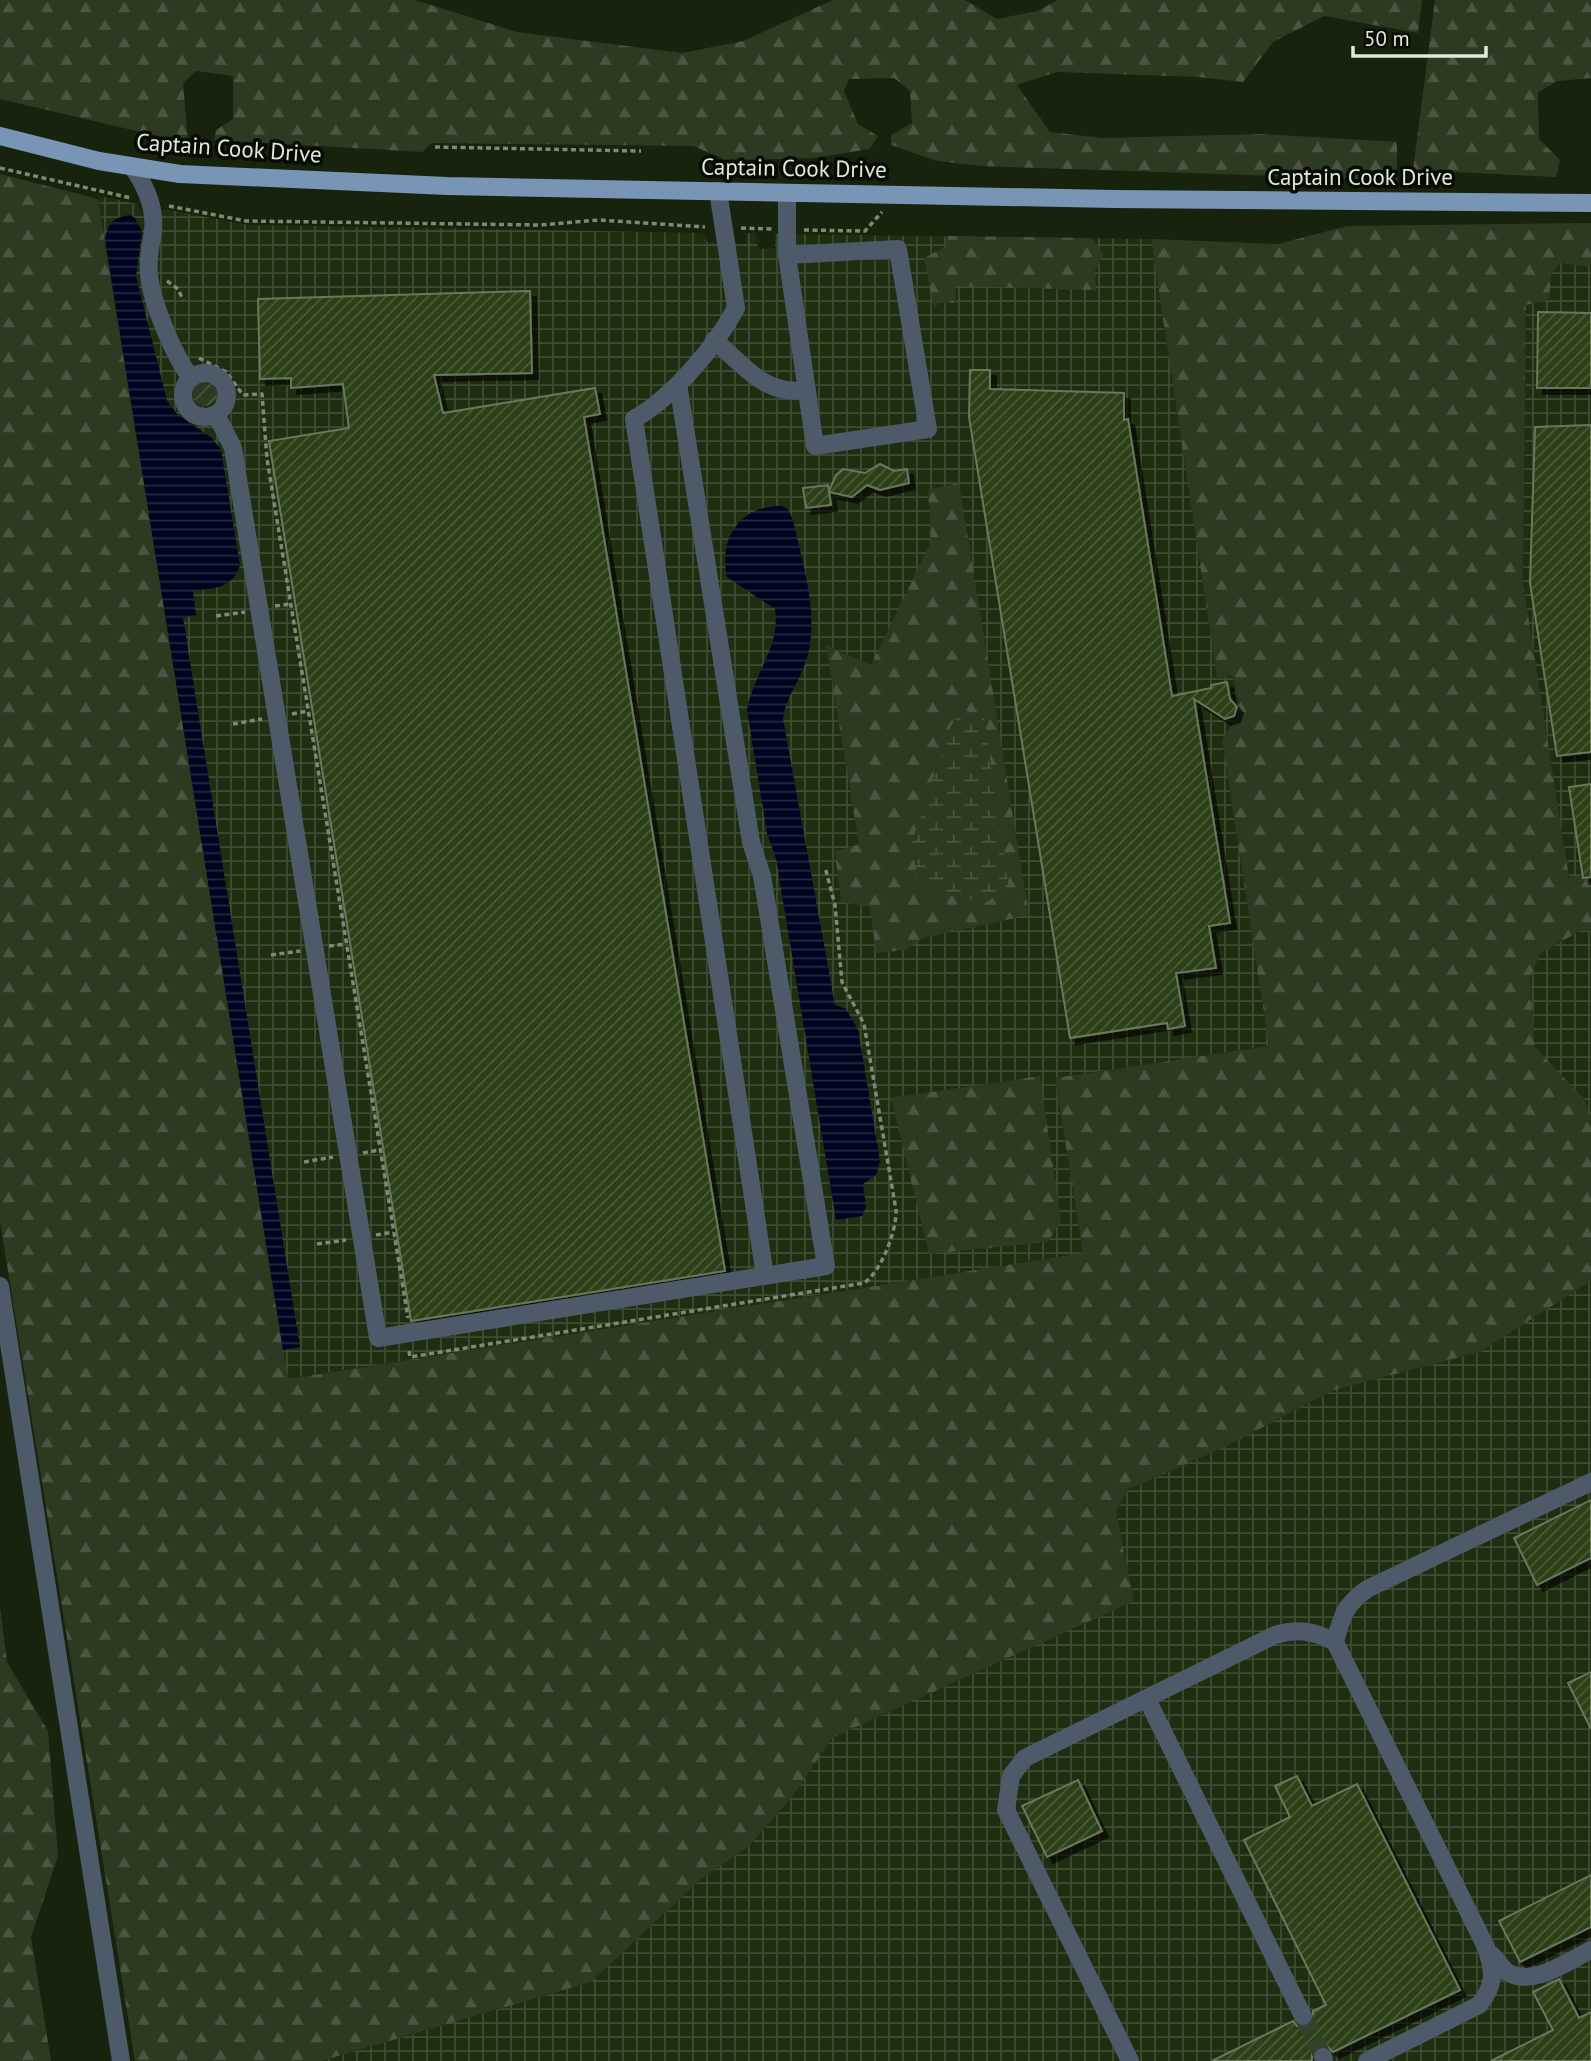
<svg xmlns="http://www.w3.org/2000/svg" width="1591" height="2061" viewBox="0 0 1591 2061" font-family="'PT Sans',sans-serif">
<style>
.industrial{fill:url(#industrial-grid)}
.forest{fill:url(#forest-firs);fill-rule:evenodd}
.wetland{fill:url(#wetland-marsh)}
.garden{fill:url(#garden-furrows)}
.water{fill:url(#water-rules)}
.building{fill:url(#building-hatch);stroke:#69785d;stroke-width:2;filter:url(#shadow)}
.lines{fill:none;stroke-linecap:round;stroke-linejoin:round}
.minor-tunnel{stroke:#35412b;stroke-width:18;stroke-dasharray:18 9;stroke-linecap:butt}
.path{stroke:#7f8976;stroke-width:3.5;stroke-dasharray:5 3.5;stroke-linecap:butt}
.minor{stroke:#4d5a6a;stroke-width:18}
.major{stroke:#7995b6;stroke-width:18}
.labels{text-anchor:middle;stroke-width:7;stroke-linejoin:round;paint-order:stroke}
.street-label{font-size:23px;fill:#e0e9da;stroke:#060b03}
</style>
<defs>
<pattern id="industrial-grid" width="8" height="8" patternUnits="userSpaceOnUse" patternTransform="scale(1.75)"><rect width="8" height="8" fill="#1e2e10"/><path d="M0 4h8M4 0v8" fill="none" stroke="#3e4c32"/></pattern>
<pattern id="forest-firs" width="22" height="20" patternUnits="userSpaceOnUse" patternTransform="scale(1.75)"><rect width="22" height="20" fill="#2c3a21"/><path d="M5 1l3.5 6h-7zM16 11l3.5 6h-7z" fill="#4a5641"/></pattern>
<pattern id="wetland-marsh" width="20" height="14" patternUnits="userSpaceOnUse" patternTransform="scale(1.75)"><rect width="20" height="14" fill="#2c3a21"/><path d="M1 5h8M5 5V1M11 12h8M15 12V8" fill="none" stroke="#4a5641"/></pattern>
<pattern id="garden-furrows" width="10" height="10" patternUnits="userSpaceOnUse" patternTransform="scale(1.75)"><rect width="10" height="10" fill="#2c3a21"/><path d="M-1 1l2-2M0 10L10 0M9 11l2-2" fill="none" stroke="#4a5641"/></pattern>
<pattern id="water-rules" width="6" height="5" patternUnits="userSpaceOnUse" patternTransform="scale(1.75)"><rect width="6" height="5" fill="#000420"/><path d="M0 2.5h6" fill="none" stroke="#252940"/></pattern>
<pattern id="building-hatch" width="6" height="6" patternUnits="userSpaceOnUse" patternTransform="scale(1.75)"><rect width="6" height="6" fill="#2b4017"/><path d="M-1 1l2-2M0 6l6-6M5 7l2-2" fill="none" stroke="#495c38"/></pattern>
<filter id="shadow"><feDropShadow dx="6" dy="6" stdDeviation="0" flood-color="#0009"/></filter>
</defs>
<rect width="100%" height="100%" fill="#17230c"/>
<path class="industrial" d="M98,196L137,204L143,214L161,217L164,209L248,225L704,233L707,242L746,244V233H756L758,249L775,248V234L1151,239L1217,677L1233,676L1240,710L1222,740L1269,1046L1055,1078L1083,1253L287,1379Z
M1527,245H1591V874L1569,878L1523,583Z
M1580,931H1591V1125L1584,1100L1535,1047L1530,977L1541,953Z
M1591,1281V2061H321L591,1982L700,1880L749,1846L793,1796L832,1738L1134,1601L1116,1511L1129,1489L1223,1448L1334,1390L1480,1352Z"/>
<path class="forest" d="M0,0H415L517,32L682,53L743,41L833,0H965L997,19L1037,11L1058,0H1422L1418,33L1324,16L1273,42L1243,82L1198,77L1057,72L1017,85L1050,132L1103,138L1260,134L1397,142V180L981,166L937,161L891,145V135L912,123L910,91L894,78L849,79L844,91L858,124L878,136L870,149L814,158L726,160L693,146L431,143L423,152L214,140L216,130L233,119V76L196,71L183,83L188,141L175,140L0,99Z
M1435,0H1591V78L1558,81L1538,92L1539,139L1560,160L1556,177L1413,170Z
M0,174L98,199L288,1379L1083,1253L1055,1078L1269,1046L1222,740L1240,710L1233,676L1217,678L1151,239L1278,244L1347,226L1591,223V267L1560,263L1551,275L1549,300L1526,305L1523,583L1569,877L1591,874V931H1580L1541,953L1530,977L1535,1047L1585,1100L1591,1125V1281L1480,1352L1334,1390L1223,1448L1129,1489L1116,1511L1134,1601L832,1738L793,1796L749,1846L700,1880L591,1982L321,2061H135L0,1221Z
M948,236L1092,238L1104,255L1095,270L1096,290L956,286L955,303H939L934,308L924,258L945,247Z
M959,483L1029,915L923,938L906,950L876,953L870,907L841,902L835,852L859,844L826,645L871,665L931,542L928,490ZM984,718L1008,884L987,902L918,882L912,842L951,726Z
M1040,1076L1061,1221L1048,1242L929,1254L891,1098Z
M0,1606L7,1662L48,1731L58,1856L31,1937L51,2061H0Z"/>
<path class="wetland" d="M962,709L984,718L1008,884L986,902L940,894L918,882L912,842L951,726Z"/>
<path class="garden" d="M193 394a12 12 0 1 1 24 0a12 12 0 1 1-24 0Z"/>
<path class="water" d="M130,215L135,218L142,231L136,276L167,401L178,415L212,438L221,450L240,565C233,589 214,588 193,591L196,615L183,618L300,1347L283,1350L105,240C107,225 114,216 130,215Z
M782,506L788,509L793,520C803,566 821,618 805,664C798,684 785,699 783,719L835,1005L846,1009L858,1030L880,1161L876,1175L863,1184L866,1207L862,1216L836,1220L776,859L767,833L747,710C753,674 781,648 775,609L727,577C718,539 740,505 782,506Z"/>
<path class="building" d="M530,291L532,373L434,375L443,413L595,388L600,414L584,417L725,1271L411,1321L269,441L349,428L343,384L291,388V378L260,379L258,299Z
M1538,312L1591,313V388H1537Z
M970,370H990V389L1124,393V420L1128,419L1172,696L1211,688V685L1227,682L1230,699L1237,707L1234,716L1225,719L1194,699L1230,923L1209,926L1216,968L1176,973L1185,1026L1168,1029L1167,1023L1070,1038L969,417Z
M1591,425V752L1557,756L1530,583L1535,427Z
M880,464L894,471L907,469L909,483L880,490L867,485L852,497L829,492L831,505L806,508L803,488L828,485L829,491L836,475L843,469L865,473Z
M1591,784V877L1583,878L1569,787Z
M1591,1500V1558L1537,1585L1514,1538Z
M1591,1672V1729L1568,1683Z
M1297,1776L1312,1806L1357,1784L1460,1990L1333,2052L1327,2046H1320L1312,2053V2061H1212L1293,2021L1297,2026H1307L1313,2022V2011L1326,2005L1244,1840L1290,1817L1275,1786Z
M1078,1780L1102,1831L1047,1857L1022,1806Z
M1591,1875V1927L1520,1962L1499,1921Z
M1559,1979L1579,2018L1591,2012V2061H1491L1553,2030L1533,1992Z"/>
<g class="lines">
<path class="minor-tunnel" d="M1303,2016L1323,2057"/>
<path class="path" d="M435,147L641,151
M0,168L131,198
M169,206L246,221L540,225L599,220L705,227
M741,228L772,229
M804,230L865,231L882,212
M167,281L178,289L183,300
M199,358L226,372L243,395L262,394L267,459L408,1318
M275,606L291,604
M216,616L245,612
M292,714L308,711
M233,724L262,719
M329,946L346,944
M271,955L300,951
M363,1153L379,1150
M304,1162L333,1157
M376,1235L393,1232
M317,1244L346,1240
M409,1351L410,1357L864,1283C881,1272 897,1230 896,1210L864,1024L842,982L835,905L825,867"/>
<path class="minor" d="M132,166C145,185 156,207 153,231C151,245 147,259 149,274C151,301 174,356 191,378
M718,191L736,308C716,346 672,398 634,419L765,1276
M787,193V255L815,446L928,429L898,249L787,255
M714,340C745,366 764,396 807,390
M183 395a22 22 0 1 1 44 0a22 22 0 1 1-44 0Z
M216,414L233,448L378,1338L826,1266L762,876L751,842L678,384
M0,1286L121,2061
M1147,1699L1303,2016
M1492,1955C1497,1960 1502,1968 1507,1972C1532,1988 1568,1961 1591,1950
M1323,2057L1324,2061
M1130,2061L1006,1810L1011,1776L1025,1758L1275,1635C1299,1628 1314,1631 1335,1642
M1367,2061L1479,2005C1496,1984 1494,1971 1486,1947L1335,1642C1342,1616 1344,1606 1367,1589L1591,1482"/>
<path class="major" d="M0,136L99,161L180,174L447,186L1113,199L1591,203"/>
</g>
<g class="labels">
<g class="street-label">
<text transform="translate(229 148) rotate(4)" y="8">Captain Cook Drive</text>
<text transform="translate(794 168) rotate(1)" y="8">Captain Cook Drive</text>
<text x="1360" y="185">Captain Cook Drive</text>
</g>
</g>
<path d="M1353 46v10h133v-10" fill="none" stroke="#e0e9da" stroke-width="3.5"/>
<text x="1364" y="46" font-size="21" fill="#e0e9da" stroke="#060b03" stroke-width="5" paint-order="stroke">50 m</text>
</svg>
